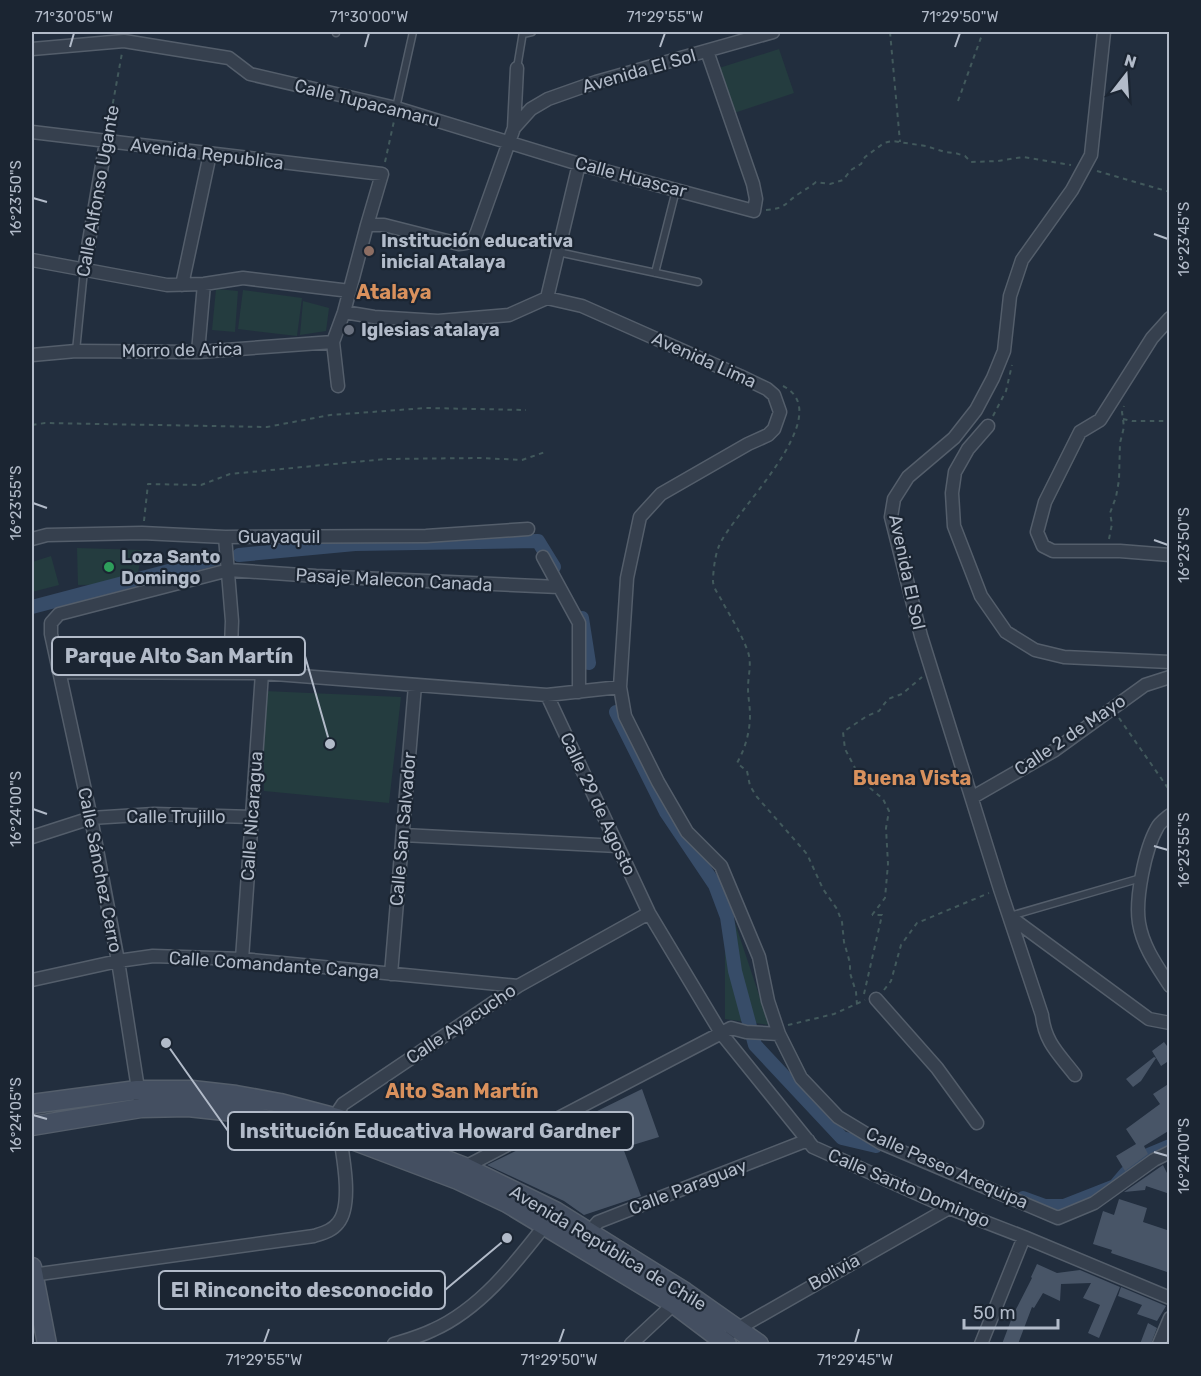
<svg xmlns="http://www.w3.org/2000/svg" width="1201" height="1376" viewBox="0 0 1201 1376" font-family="Rubik,sans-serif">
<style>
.green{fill:#243c3f}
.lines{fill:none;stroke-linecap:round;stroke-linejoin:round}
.canal{stroke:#374c68;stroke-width:14}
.building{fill:#485567}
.lane-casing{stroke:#545e6b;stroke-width:9}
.street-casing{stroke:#545e6b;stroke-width:15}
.secondary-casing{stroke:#545e6b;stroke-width:21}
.path{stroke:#42595c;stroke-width:2;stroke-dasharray:4.5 4.5;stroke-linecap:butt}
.lane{stroke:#36404e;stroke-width:6}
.street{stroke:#36404e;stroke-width:12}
.secondary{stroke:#444f61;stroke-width:18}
.ticks{fill:none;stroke:#b2bbc9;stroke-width:2}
.education-dot{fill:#8d6e63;stroke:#1b2532;stroke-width:2}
.worship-dot{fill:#6b7280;stroke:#1b2532;stroke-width:2}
.leisure-dot{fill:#2e9e5b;stroke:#1b2532;stroke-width:2}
.labels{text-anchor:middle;stroke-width:4.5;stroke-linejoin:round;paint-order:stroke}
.street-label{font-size:18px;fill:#b2bbc9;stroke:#1b2532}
.poi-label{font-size:18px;font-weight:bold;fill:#b2bbc9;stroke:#1b2532;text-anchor:start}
.neighbourhood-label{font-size:20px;font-weight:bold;fill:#d9915d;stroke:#1b2532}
.leader{fill:none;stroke:#b2bbc9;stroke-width:2}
.callout-dot{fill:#b2bbc9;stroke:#1b2532;stroke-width:2}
.callout{fill:#1b2532;stroke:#b2bbc9;stroke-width:2}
.callout-label{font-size:20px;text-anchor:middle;font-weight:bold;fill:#b2bbc9}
.neatline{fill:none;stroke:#b2bbc9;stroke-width:2}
.ticks-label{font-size:15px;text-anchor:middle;fill:#b2bbc9}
</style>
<rect width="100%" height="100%" fill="#222e3e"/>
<path class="green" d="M779,49L794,93L734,113L719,68Z
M216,289L238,291L235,332L212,330Z
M243,290L302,298L297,336L238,329Z
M303,301L329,308L326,331L300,335Z
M77,548L142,550L136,584L78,585Z
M51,556L59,585L32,592V562Z
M264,691L401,697L389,803L264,791Z
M725,893L769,1025L725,1019Z"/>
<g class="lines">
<path class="canal" d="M239,555L355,544L538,541L554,567
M32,607L218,558
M582,618L589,663
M616,712L666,812L715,885L727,917L735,971L755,1045L842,1138L876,1146
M1023,1198L1045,1206H1064L1115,1186L1126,1173L1146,1156L1170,1146"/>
</g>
<path class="building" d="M1164,1042L1170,1050V1060L1161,1066L1152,1051Z
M1154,1057L1156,1058L1141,1081L1133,1087L1126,1079Z
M1170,1083V1130L1144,1146L1148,1154L1125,1171L1116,1156L1136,1144L1126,1129L1160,1104L1153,1094Z
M642,1089L659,1137L623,1148L641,1196L584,1215L564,1201L487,1165Z
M1163,1165L1170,1179V1194L1146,1186L1145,1190L1124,1192Z
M1119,1199L1147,1208L1143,1222L1170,1231V1273L1111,1253L1112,1250L1093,1244L1103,1211L1114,1215Z
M1037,1264L1057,1273L1080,1270L1120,1287L1099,1338L1088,1333L1100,1305L1083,1298L1091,1283L1061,1284L1060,1301L1043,1293L1034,1308L1032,1307L1018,1344H1002L1013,1315L1032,1278L1031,1277Z
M1121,1287L1166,1306L1157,1321L1137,1314L1142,1305L1118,1296Z
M1148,1323L1157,1328L1151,1344H1140Z"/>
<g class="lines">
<defs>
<path id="lane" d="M336,33V32
M523,34L532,32
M517,68L523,32
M396,108L413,32
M558,252L698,282
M655,273L676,190
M76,351L84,270
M1010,916L1141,878"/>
<path id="street" d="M32,49L124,41L229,58L250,74L396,108L579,164L754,211L756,199L753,184L707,51
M514,128L531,109L548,99L596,82L773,32
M32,132L382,174L367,225L344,312L333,342L338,386
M367,225H384L459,244C468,244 474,241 477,232L514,128L517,68
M32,260L167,285L204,284L243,278L350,291
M84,270L106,142
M182,285L210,154
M547,298L579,164
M344,312L374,317L438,321L509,315L547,298L582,306L740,376L767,389L774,395L780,412L774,429L768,435L748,444L661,494L640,517L627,578L620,687L625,716L658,782L687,832L721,866L759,957L768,1001L779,1034L801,1078L838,1117L881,1143L1058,1218L1094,1203L1154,1160L1170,1152
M1170,318L1152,338L1100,420L1080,432L1045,502L1037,532L1043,546L1053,551H1120L1170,555
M198,352L204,284
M32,355L76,351L198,352L333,342
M988,426L968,449L955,472L952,493L954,526L981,596L1006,632L1035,650L1064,657L1170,662
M225,537L232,621L230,672
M32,539L47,535L142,533L225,537L426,536L528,529
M543,557L579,623V692
M59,672L262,673L547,695L620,687
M547,695L649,913L721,1033L813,1147L949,1208L1024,1237L1170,1298
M973,797L1055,750L1145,685L1170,677
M1170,815C1165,819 1159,823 1157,828C1145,849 1135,899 1139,923C1143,947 1157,966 1170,986
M403,835L618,846
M32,837L91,818L154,814L252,817
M1009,916L1149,1019L1170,1023
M242,959L262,673
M391,974L415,685
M32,980L118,961L153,956L242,959L518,986
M876,999L937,1068L977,1123
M1075,1075C1059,1054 1045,1043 1042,1015L1000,889L921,636L891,517L894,499L908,477L954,438L976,410L993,378L1004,351L1010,296L1022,260L1072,190L1091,155L1104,32
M141,1108L118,961L91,818L51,634V623L59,614L229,570L316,576L559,587
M463,1171L465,1167L731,1028L746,1032L779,1034
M585,1237L598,1222L808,1140
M32,1275L314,1236C323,1233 332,1231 338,1223C355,1203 340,1143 337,1118L339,1110L343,1104L518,986L649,913
M732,1332L949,1208
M394,1344C407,1340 421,1336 433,1330C482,1308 517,1261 549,1220
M631,1344L678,1300
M981,1344L1024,1237
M1159,1344L1170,1318"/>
<path id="secondary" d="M32,1104L137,1090H192L236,1095L280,1103L337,1118L465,1167L555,1211L685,1292L759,1344
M32,1126L141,1108L188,1107L234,1112L339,1135L458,1180L507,1203L674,1304L727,1344
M32,1267L47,1344"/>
</defs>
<use href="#lane" class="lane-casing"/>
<use href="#street" class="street-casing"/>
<use href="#secondary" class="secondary-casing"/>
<path class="path" d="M890,32L900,142
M958,101L983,32
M108,130L122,53
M385,162L394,121
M1097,171L1170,192
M766,210C788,208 784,203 800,193C806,189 810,187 816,182L830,184L843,180L851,170L861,164L865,157L884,143L892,141L926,146L945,152L955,153L965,156L971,162L998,161L1023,157L1071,165
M783,386C840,415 731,514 719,546C715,555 713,572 713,582C714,590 720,596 723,603C732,619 742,635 748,652C752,664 748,676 748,688C748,697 750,706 750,715C750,732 745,749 737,763L747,771L750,786L757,797L807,854L823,889L837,909L842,922L844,942L850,963V973L856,992L857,1005
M993,416L1006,391L1012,365
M1123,419L1132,421H1170
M32,425L45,423L267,427L330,415L426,408L526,410
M144,521L148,484L201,485L230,474L386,459L481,458L522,460L545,452
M1109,539L1112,524L1110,513L1116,497L1119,480L1120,443L1124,427L1122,412L1124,406
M1119,718L1170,791
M872,915L885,898L888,864L886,828L889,811L883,799L870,788L855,768L845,749L843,732L867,716L879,711L888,699L902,694L922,677
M884,990L891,981L901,945L917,923L989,893
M864,994L882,915H872
M788,1025L834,1014L865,1000"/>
<use href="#lane" class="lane"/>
<use href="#street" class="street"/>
<use href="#secondary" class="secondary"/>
</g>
<path class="ticks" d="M70,47L74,33M365,47L369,33M660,47L665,33M955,47L960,33M33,198L47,202M1154,234L1168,239M33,503L47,508M1154,540L1168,545M33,809L47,814M1154,846L1168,850M33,1115L47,1119M1154,1152L1168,1156M264,1343L269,1329M559,1343L564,1329M855,1343L859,1329"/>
<circle class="education-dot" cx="369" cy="251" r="6"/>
<circle class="worship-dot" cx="349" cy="330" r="6"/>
<circle class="leisure-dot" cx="109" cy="567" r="6"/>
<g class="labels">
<g class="street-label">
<text transform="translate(639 71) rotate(-16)" y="6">Avenida El Sol</text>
<text transform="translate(367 103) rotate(14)" y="6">Calle Tupacamaru</text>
<text transform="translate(207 154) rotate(7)" y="6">Avenida Republica</text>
<text transform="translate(631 177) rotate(15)" y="6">Calle Huascar</text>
<text transform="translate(98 191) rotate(-80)" y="6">Calle Alfonso Ugante</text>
<text transform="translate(182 350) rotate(-1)" y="6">Morro de Arica</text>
<text transform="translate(704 360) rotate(24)" y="6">Avenida Lima</text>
<text x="279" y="543">Guayaquil</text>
<text transform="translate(907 572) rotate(78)" y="6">Avenida El Sol</text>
<text transform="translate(394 580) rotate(3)" y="6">Pasaje Malecon Canada</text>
<text transform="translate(1070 735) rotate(-34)" y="6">Calle 2 de Mayo</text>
<text transform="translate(598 804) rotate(65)" y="6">Calle 29 de Agosto</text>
<text transform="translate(252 816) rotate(-86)" y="6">Calle Nicaragua</text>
<text x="176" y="823">Calle Trujillo</text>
<text transform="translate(403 829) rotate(-85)" y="6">Calle San Salvador</text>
<text transform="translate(100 870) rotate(79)" y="6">Calle Sánchez Cerro</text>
<text transform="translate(274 965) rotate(4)" y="6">Calle Comandante Canga</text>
<text transform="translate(461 1024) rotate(-34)" y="6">Calle Ayacucho</text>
<text transform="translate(947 1168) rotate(24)" y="6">Calle Paseo Arequipa</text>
<text transform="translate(688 1187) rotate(-21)" y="6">Calle Paraguay</text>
<text transform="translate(909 1188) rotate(23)" y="6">Calle Santo Domingo</text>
<text transform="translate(608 1248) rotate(31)" y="6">Avenida República de Chile</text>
<text transform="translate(834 1272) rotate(-29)" y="6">Bolivia</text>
</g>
<g class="poi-label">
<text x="381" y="247">Institución educativa<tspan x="381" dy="21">inicial Atalaya</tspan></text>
<text x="361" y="336">Iglesias atalaya</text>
<text x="121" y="563">Loza Santo<tspan x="121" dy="21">Domingo</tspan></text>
</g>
<g class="neighbourhood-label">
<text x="394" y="299">Atalaya</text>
<text x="912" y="785">Buena Vista</text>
<text x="462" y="1098">Alto San Martín</text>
</g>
</g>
<path class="leader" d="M330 744L305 656M166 1043L228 1131M507 1238L445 1290"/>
<g class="callout-dot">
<circle cx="330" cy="744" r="6"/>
<circle cx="166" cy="1043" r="6"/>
<circle cx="507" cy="1238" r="6"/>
</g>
<g class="callout">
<rect x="52" y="637" width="253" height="38" rx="6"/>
<rect x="228" y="1112" width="405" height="38" rx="6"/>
<rect x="159" y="1271" width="286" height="38" rx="6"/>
</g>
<g class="callout-label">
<text x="179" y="663">Parque Alto San Martín</text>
<text x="430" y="1138">Institución Educativa Howard Gardner</text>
<text x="302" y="1297">El Rinconcito desconocido</text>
</g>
<rect width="1201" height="1376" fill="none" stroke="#1b2532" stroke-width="66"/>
<g transform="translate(1126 75) rotate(17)" stroke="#1b2532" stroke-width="4.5" paint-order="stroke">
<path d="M0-4.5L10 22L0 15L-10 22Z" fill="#b2bbc9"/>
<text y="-9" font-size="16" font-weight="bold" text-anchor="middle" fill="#b2bbc9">N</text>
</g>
<path d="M964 1319v9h94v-9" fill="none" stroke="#b2bbc9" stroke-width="3"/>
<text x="973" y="1319" font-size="18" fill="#b2bbc9" stroke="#1b2532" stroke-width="4.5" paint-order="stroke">50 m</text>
<rect x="33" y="33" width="1135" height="1310" class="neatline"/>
<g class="ticks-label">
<text x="74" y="22">71°30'05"W</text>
<text x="369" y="22">71°30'00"W</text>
<text x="665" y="22">71°29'55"W</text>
<text x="960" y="22">71°29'50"W</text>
<text transform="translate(16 198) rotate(-90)" y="5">16°23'50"S</text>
<text transform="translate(1184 239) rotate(-90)" y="5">16°23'45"S</text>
<text transform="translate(16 503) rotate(-90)" y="5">16°23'55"S</text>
<text transform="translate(1184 545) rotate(-90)" y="5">16°23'50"S</text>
<text transform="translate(16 809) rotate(-90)" y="5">16°24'00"S</text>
<text transform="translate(1184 850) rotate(-90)" y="5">16°23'55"S</text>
<text transform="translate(16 1115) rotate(-90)" y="5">16°24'05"S</text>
<text transform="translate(1184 1156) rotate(-90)" y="5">16°24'00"S</text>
<text x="264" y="1365">71°29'55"W</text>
<text x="559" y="1365">71°29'50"W</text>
<text x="855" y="1365">71°29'45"W</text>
</g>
</svg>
